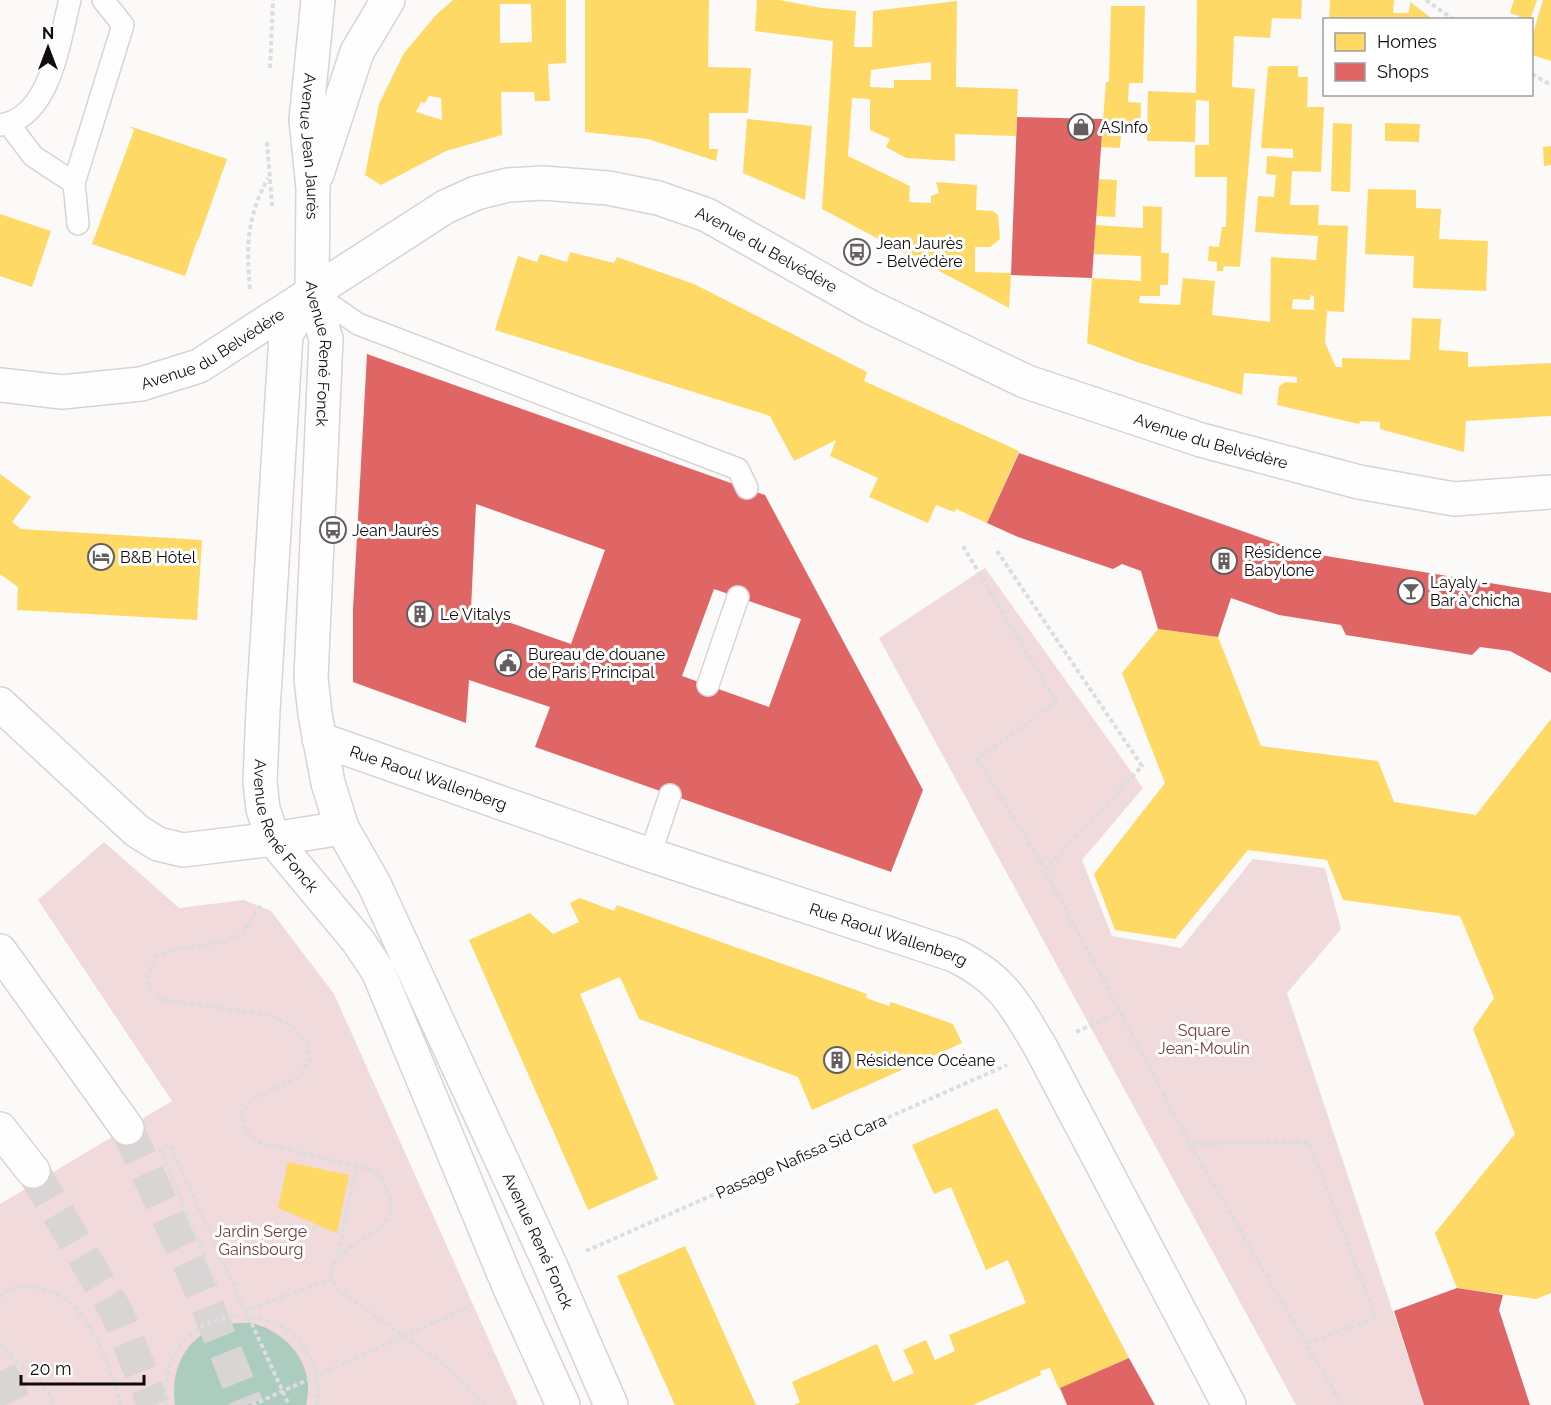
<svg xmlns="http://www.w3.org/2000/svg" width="1551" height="1405" viewBox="0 0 1551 1405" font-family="Raleway,sans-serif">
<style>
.green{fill:#f1dadb}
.water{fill:#acccc0}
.homes{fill:#ffd966;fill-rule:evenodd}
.shops{fill:#e06666;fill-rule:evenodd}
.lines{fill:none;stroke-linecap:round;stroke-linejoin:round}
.highway-tunnel{stroke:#d9d5d5;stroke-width:33;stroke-dasharray:33 16;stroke-linecap:butt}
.lane-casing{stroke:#d9d3d3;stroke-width:24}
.street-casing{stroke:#d9d3d3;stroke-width:36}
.secondary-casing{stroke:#d9d3d3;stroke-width:36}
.highway-casing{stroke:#d9d3d3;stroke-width:36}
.path{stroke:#ddd;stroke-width:4;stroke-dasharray:4.5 3;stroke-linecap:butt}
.lane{stroke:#fffefe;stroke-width:21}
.street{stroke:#fffefe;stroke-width:33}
.secondary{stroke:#fffefe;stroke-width:33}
.highway{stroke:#fffefe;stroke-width:33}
.labels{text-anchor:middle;stroke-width:6;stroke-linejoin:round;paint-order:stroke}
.poi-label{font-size:16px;fill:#120b0b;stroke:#fff;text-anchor:start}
.street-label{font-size:16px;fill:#120b0b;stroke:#fff}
.park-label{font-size:16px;fill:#773a40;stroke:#fff}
</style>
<rect width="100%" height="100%" fill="#fcf9f9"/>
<path class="green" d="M985,568L1143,788L1082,860L1112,936L1181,948L1253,859L1325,868L1341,929L1287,993L1424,1405H1296L879,638Z
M104,842L179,908L244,900L271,911L334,994L518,1405H0V1204L172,1101L38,900Z"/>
<path class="water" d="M252,1323C288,1333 316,1365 306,1405H175C168,1354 201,1320 252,1323Z"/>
<path class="homes" d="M453,0H566V63L548,64L550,101H535L534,92H501L502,135L446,151L381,185L365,175L379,104L404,53L436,15ZM500,4H531L532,42L500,43ZM429,96L441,98L442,120L416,112L421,102L425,103Z
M585,0H709L708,67L751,68L748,113H709V149H718L716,161L648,139L585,132Z
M757,0H779L822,8L856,11L854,47H872L873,11L957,1L956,87L1018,89L1016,136L955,134V161L906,158L886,147L890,139L870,130V99L852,98L848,156L910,186L909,202L931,203V196L939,193L936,182L977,185L976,210L993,211L998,215L1000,239L990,247H975V272L1011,273L1009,308L822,209L833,41L755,31ZM931,62V80H894V88L870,87L871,70Z
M1197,0H1302L1301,19L1272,18L1270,38L1234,36L1232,87L1255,89L1240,267L1224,266L1223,271H1217V262L1208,261L1209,246L1219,247L1222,227H1226L1227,177H1195V145H1209V101L1196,100L1195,142L1147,141L1148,91L1196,93Z
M1330,0H1394L1393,13H1409L1410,2L1434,20H1329Z
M1514,0H1537L1530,20H1518L1519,16L1510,13Z
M1543,0H1551V61L1532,55V37Z
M1111,6H1145L1143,83H1129L1128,102L1141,103L1140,135L1121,134L1120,148L1101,147L1106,82H1109Z
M1268,66H1298V77H1308L1307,107H1324L1321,172L1292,171L1290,205H1319L1318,225L1348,226L1344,312L1327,311L1325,343L1336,367H1342V358L1410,360L1412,318L1441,319L1439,350L1468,352V367L1551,363V416L1466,421L1464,452L1380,429V422L1360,421L1359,424L1277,405L1279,387L1285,382L1297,383V377L1244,373L1242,395L1137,362L1087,343L1092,278L1141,281V256L1094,254L1095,225L1143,228V206L1162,207L1161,253H1169L1168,285H1160V296H1140L1139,303L1180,305L1183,278L1215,281L1212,315L1270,322L1271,257L1316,260L1318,236L1255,232L1258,196L1274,197L1276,175L1266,174L1267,156L1293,158V149L1261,148ZM1310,295L1314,296V310L1292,309L1293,299L1310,300Z
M747,119L812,126L805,200L743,173Z
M1333,123L1352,124L1350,192L1331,191Z
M1385,123L1420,124L1419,142L1385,141Z
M129,126L227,159L198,241L186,237L197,241L185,276L92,244L134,130Z
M1551,146V165L1544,166L1543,147Z
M1099,179L1117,180L1115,217L1096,216Z
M1368,189L1416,190V208L1441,209L1439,239L1488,241L1486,291L1413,288L1414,256L1365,254Z
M0,214L51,231L32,287L0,276Z
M570,252L614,263L617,257L694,284L867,372L864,381L1019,451L987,523L956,509L954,512L936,505L928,523L869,497L878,478L830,456L836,440L794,461L770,416L495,330L518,256L537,262L540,254L567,262Z
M0,474L31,497L12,522L21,529L202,540L197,620L17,610L18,587L0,574Z
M1158,629L1218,637L1261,746L1378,761L1394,802L1476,815L1551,719V1293L1536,1299L1457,1288L1435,1233L1515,1134L1473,1029L1494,998L1460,916L1343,900L1327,860L1248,850L1175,939L1115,930L1094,874L1165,783L1122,673Z
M580,898L614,911L617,905L867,994L866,998L889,1006L891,1002L953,1024L962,1043L812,1110L798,1077L639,1019L620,977L580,994L658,1179L588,1210L469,940L530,913L553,934L579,922L570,903Z
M997,1108L1129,1358L1059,1389L1050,1368L1040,1371L1041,1375L973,1405H794L800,1402L792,1382L877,1344L893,1382L914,1373L903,1350L926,1340L935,1360L955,1351L949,1335L1026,1303L1008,1260L986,1270L951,1187L934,1194L912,1145Z
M288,1162L349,1175L337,1233L278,1208Z
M685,1246L756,1405H675L617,1276Z"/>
<path class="shops" d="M1017,117L1103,119L1092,278L1011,275Z
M367,354L765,495L923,790L891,872L535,747L550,707L469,680L466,723L353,682V609ZM476,504L605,550L571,644L471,609ZM714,589L801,619L769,707L682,676Z
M1019,453L1302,552L1551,593V673L1510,651L1480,647L1472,655L1346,635L1341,625L1279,615L1231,598L1218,637L1158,629L1141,571L1122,564L1113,569L1018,537L987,523Z
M1457,1288L1503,1295L1499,1310L1530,1405H1424L1394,1311Z
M1129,1358L1155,1405H1067L1060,1388Z"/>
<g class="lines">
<path class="highway-tunnel" d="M127,1128L198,1283L247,1405
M33,1171L117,1313L154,1405
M0,1371L16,1405"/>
<defs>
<path id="lane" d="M8,123L33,156L74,183
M0,125C51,118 59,41 70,0
M78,224L74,183L123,25L103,0
M312,292L358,324L738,469L747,488
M708,685L738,597
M650,855L670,795"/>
<g id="street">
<path id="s1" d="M0,385L62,392L141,384L199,366L445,207L476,193L508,185L543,183L608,188L658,198L707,215L870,307L1027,382L1201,440L1359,482L1454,499L1551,492"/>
<path id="s2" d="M319,739L650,855L954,955C1003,979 1014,1003 1041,1048L1229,1405"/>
</g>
<g id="secondary">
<path id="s3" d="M318,0L306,120L313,188L312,292L326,339L311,678L315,714L328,783L342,828L374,884L551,1267L611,1405"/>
<path d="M317,174L357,52L388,0"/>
<path id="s4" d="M312,292L286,334L263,710L260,782L263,809L273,839L358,941L378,971L509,1286L563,1405"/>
<path d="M273,839L342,828"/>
</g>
<path id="highway" d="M0,704L137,831L158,844L183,850L273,839
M0,951L127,1128
M0,1129L33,1171"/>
</defs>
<use href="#lane" class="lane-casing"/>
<use href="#street" class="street-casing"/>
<use href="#secondary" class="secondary-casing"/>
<use href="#highway" class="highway-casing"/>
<path class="path" d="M1426,0L1454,20
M270,68L273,0
M1532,74L1551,85
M267,142L272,206
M250,289C246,246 247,217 268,178
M963,546L1056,702L978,759L1045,870
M997,551L1142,766L1045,870L1190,1144L1342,1405
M261,906L242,934L222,942L176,949L155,957L148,975L150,989L163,1000L271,1015L291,1026L302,1036L308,1045L310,1058L304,1070L294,1080L253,1099L241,1112L245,1131L261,1143L376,1171C434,1247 303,1234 337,1289L447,1367L484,1405
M1076,1032L1119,1012
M1191,1144L1309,1142L1376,1318L1307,1343
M586,1251L1007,1065
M338,1254L356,1165
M216,1284L160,1150L170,1145L289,1405
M0,1298C7,1289 18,1286 29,1287C87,1290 107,1360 121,1405
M244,1311L331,1279
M0,1344C14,1367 46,1377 54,1405
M167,1405C150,1290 329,1284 317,1405
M252,1405L473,1305"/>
<use href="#lane" class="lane"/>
<use href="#street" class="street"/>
<use href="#secondary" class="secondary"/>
<use href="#highway" class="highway"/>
</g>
<defs>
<symbol id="shop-ring" viewBox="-11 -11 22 22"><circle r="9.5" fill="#fff" stroke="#645e5e" stroke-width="1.5"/><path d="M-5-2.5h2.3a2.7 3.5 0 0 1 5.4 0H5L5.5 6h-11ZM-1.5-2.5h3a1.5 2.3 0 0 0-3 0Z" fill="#645e5e"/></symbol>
<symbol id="bus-ring" viewBox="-11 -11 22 22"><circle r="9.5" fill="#fff" stroke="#645e5e" stroke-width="1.5"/><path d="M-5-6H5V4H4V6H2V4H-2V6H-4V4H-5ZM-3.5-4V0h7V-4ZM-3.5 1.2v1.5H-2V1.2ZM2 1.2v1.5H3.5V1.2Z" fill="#645e5e"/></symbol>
<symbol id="hotel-ring" viewBox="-11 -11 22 22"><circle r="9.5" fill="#fff" stroke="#645e5e" stroke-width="1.5"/><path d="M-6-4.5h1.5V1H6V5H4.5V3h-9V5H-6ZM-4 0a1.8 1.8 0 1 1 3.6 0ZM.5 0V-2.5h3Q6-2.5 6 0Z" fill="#645e5e"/></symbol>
<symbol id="building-ring" viewBox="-11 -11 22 22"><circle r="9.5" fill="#fff" stroke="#645e5e" stroke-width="1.5"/><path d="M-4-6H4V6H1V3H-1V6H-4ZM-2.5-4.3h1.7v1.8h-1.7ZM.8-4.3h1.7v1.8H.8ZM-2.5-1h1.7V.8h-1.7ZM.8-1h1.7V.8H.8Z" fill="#645e5e"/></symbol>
<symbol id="bar-ring" viewBox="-11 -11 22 22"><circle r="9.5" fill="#fff" stroke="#645e5e" stroke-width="1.5"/><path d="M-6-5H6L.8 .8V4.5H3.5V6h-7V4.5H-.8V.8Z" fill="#645e5e"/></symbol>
<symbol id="civic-ring" viewBox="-11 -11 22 22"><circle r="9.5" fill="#fff" stroke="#645e5e" stroke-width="1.5"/><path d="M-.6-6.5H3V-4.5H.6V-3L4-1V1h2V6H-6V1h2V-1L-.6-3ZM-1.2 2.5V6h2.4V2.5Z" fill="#645e5e"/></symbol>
</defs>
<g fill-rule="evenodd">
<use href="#shop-ring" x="1066" y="112" width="30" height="30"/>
<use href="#bus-ring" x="842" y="237" width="30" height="30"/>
<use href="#bus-ring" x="318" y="515" width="30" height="30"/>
<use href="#hotel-ring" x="86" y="542" width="30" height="30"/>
<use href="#building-ring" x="1209" y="546" width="30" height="30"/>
<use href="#bar-ring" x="1396" y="576" width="30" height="30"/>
<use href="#building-ring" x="405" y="599" width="30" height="30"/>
<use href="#civic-ring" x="493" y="648" width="30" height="30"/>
<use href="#building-ring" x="822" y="1045" width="30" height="30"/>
</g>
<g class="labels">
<g class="poi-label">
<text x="1100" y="133">ASInfo</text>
<text x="876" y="249">Jean Jaurès<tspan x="876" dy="18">- Belvédère</tspan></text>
<text x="352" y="536">Jean Jaurès</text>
<text x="1244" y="558">Résidence<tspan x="1244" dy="18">Babylone</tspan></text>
<text x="120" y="563">B&amp;B Hôtel</text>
<text x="1430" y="588">Layaly -<tspan x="1430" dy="18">Bar à chicha</tspan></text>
<text x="440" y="620">Le Vitalys</text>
<text x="528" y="660">Bureau de douane<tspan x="528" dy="18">de Paris Principal</tspan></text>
<text x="856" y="1066">Résidence Océane</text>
</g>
<g class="street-label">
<text dy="6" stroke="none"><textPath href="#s3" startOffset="147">Avenue Jean Jaurès</textPath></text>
<text dy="6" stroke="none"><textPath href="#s1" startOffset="834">Avenue du Belvédère</textPath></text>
<text dy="6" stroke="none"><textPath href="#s1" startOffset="222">Avenue du Belvédère</textPath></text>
<text dy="6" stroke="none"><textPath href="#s3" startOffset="356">Avenue René Fonck</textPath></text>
<text dy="6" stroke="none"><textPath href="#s1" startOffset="1320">Avenue du Belvédère</textPath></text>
<text dy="6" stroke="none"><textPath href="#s2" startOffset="116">Rue Raoul Wallenberg</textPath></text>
<text dy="6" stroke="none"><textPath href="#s4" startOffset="549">Avenue René Fonck</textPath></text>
<text dy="6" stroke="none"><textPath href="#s2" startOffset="602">Rue Raoul Wallenberg</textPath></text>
<text transform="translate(801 1156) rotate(-24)" y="6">Passage Nafissa Sid Cara</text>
<text dy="6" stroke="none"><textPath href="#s3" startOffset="1292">Avenue René Fonck</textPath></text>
</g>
<g class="park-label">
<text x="1204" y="1036">Square<tspan x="1204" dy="18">Jean-Moulin</tspan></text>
<text x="261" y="1237">Jardin Serge<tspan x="261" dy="18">Gainsbourg</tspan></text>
</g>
</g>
<rect x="1323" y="18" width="210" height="78" fill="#ffffff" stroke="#a09d9d" stroke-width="1.5"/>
<rect x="1335" y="33" width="30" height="18" fill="#ffd966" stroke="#a09d9d" stroke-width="1.5"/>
<text x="1377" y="48" font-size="18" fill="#120b0b">Homes</text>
<rect x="1335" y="63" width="30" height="18" fill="#e06666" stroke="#a09d9d" stroke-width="1.5"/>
<text x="1377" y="78" font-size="18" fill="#120b0b">Shops</text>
<g transform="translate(48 48)" stroke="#ffffff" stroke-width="4.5" paint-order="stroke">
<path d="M0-4.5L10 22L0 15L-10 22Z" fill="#120b0b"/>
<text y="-9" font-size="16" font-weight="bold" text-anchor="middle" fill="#120b0b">N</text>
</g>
<path d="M21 1375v9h123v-9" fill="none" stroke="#120b0b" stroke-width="3"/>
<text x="30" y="1375" font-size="18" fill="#120b0b" stroke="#ffffff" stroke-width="4.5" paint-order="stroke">20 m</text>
</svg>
